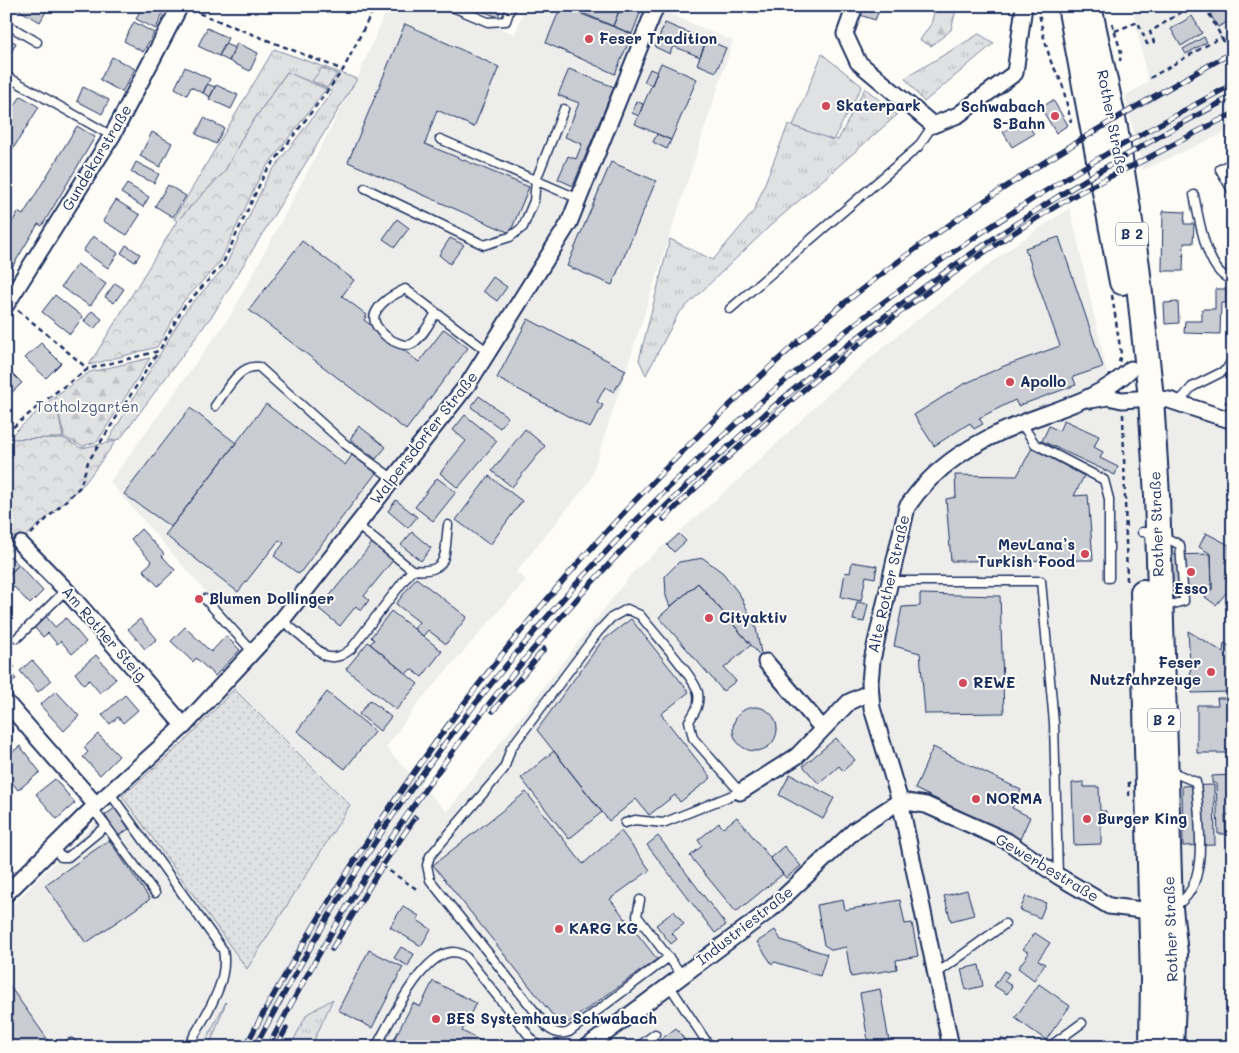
<svg xmlns="http://www.w3.org/2000/svg" width="1239" height="1053" viewBox="0 0 1239 1053" font-family="Mali,sans-serif">
<style>
.built{fill:#edeeec}
.grass{fill:url(#grass-tufts);stroke:#7e88a0}
.forest{fill:url(#forest-firs);stroke:#7e88a0}
.park{fill:url(#park-crowns);stroke:#7e88a0}
.garden{fill:url(#garden-dots);stroke:#7e88a0}
.pitch{fill:#e0e1e3;stroke:#7e88a0}
.building{fill:#c9ccd3;stroke:#1b2f5e}
.lines{fill:none;stroke-linecap:round;stroke-linejoin:round}
.service-casing{stroke:#1b2f5e;stroke-width:11}
.minor-casing{stroke:#1b2f5e;stroke-width:19}
.primary-casing{stroke:#1b2f5e;stroke-width:28}
.path{stroke:#1b2f5e;stroke-width:2.5;stroke-dasharray:5 4;stroke-linecap:butt}
.service{stroke:#fdfcf7;stroke-width:8}
.minor{stroke:#fdfcf7;stroke-width:15}
.primary{stroke:#fdfcf7;stroke-width:24}
.rail-casing{stroke:#1b2f5e;stroke-width:5.5}
.rail{stroke:#fdfcf7;stroke-width:4;stroke-dasharray:11;stroke-linecap:butt}
.poi-dot{fill:#d1495b;stroke:#fdfcf7;stroke-width:2}
.labels{text-anchor:middle;stroke-width:4;stroke-linejoin:round;paint-order:stroke}
.shield{fill:#fdfcf7;stroke:#5f6c8c;stroke-width:1}
.shield-label{font-size:14px;font-weight:bold;fill:#1b2f5e}
.poi-label{font-size:15px;font-weight:bold;fill:#1b2f5e;stroke:#fdfcf7;text-anchor:start}
.street-label{font-size:15px;fill:#1b2f5e;stroke:#fdfcf7}
.park-label{font-size:15px;fill:#4c5c7f;stroke:#fdfcf7}
</style>
<defs>
<pattern id="grass-tufts" width="24" height="20" patternUnits="userSpaceOnUse" patternTransform="scale(1.25)"><rect width="24" height="20" fill="#e0e1e3"/><path d="M3 7l-1-3M5 7V3M7 7l1-3M15 17l-1-3M17 17v-4M19 17l1-3" fill="none" stroke="#c0c1c5"/></pattern>
<pattern id="forest-firs" width="22" height="20" patternUnits="userSpaceOnUse" patternTransform="scale(1.25)"><rect width="22" height="20" fill="#e0e1e3"/><path d="M5 1l3.5 6h-7zM16 11l3.5 6h-7z" fill="#c0c1c5"/></pattern>
<pattern id="park-crowns" width="20" height="18" patternUnits="userSpaceOnUse" patternTransform="scale(1.25)"><rect width="20" height="18" fill="#e0e1e3"/><path d="M2 6a3 3 0 1 1 6 0M12 15a3 3 0 1 1 6 0" fill="none" stroke="#c0c1c5"/></pattern>
<pattern id="garden-dots" width="8" height="8" patternUnits="userSpaceOnUse" patternTransform="scale(1.25)"><rect width="8" height="8" fill="#e0e1e3"/><path d="M2 2h.1M6 6h.1" fill="none" stroke="#c0c1c5" stroke-width="1.8" stroke-linecap="round"/></pattern>
</defs>
<rect width="100%" height="100%" fill="#fdfcf7"/>
<filter id="ink" filterUnits="userSpaceOnUse"><feTurbulence type="fractalNoise" baseFrequency=".02" numOctaves="2"/><feDisplacementMap in="SourceGraphic" scale="10" xChannelSelector="R" yChannelSelector="G"/><feConvolveMatrix kernelMatrix="1 2 1 2 8 2 1 2 1" color-interpolation-filters="sRGB"/></filter>
<g filter="url(#ink)">
<path class="built" d="M388,6H440L515,34L525,6H651L733,41L590,481L516,572L526,580L418,703L386,748L447,812L632,573L735,483L832,391L899,334L1016,244L1070,208L1114,403L1175,412L1233,431V1047H311L332,1000L307,1014L290,1047H209L224,1006L202,1047H6V911L122,796L247,968L350,805L234,689L368,524L357,514L251,644L110,482L232,313L357,79Z
M1132,6H1233V129L1143,170L1125,96L1148,82Z"/>
<path class="grass" d="M979,34L994,43L924,102L905,78Z
M274,49L357,79L214,313L120,439L108,441L186,310L225,267L268,176L332,92L287,72L245,133L225,171L177,221L174,219Z
M865,88L897,115L771,225L678,314L646,375L639,360L670,239L713,260L754,211L788,125L838,140Z
M55,396L63,438L7,439Z
M333,999L311,1047H290L307,1014Z
M226,1002L209,1047H202Z"/>
<path class="forest" d="M936,6H957L951,30L931,46L920,40L931,24Z
M150,358L97,442L82,446L64,437L55,396L90,372Z"/>
<path class="park" d="M322,68L337,74L327,88L312,81Z
M287,72L326,89L261,174L220,262L183,302L157,347L89,365L177,221L225,171L245,133Z
M63,438L81,448L116,441L85,483L6,554V439Z"/>
<path class="garden" d="M234,689L350,805L247,969L122,796L186,740Z"/>
<path class="pitch" d="M822,54L862,86L833,140L793,126Z"/>
<path class="building" d="M21,6H49L40,22L19,10Z
M142,6H166L156,29L136,19Z
M478,6H502L498,17L477,9Z
M561,6L632,34L615,74L546,43Z
M566,6H621L613,26Z
M621,6L642,8L632,34L613,26Z
M864,6H881L875,20L860,15Z
M1224,6H1233V19L1218,27L1210,14Z
M1192,16L1202,33L1181,46L1171,29Z
M134,22L154,33L143,52L124,41Z
M665,23L706,40L700,57L673,46L670,54L655,47Z
M405,24L499,67L474,127L437,110L425,144L529,187L510,233L348,162Z
M207,28L228,38L219,56L198,46Z
M1204,37L1207,42L1186,54L1183,49Z
M6,38L16,43L8,59L6,58Z
M707,40L726,48L716,72L697,64Z
M237,43L258,53L250,71L229,61Z
M225,44L235,48L229,61L219,56Z
M112,57L135,69L122,92L100,80Z
M661,63L697,79L671,140L635,124Z
M185,67L210,79L203,93L191,87L187,95L175,88Z
M569,69L614,87L573,186L558,179L568,156L576,159L582,144L565,137L579,103L558,95Z
M650,69L657,72L652,85L644,82Z
M207,84L215,87L210,97L203,93Z
M216,85L238,95L231,109L209,99Z
M83,87L109,100L102,114L77,101Z
M21,96L39,107L6,160V119Z
M1053,100L1068,125L1056,133L1041,108Z
M636,101L643,104L639,116L632,113Z
M204,118L224,128L216,144L196,134Z
M1024,119L1034,134L1012,147L1003,132Z
M77,126L95,137L42,226L38,224L7,276L6,233L18,212L23,215Z
M152,132L172,143L160,167L140,156Z
M657,134L671,140L667,149L653,142Z
M136,162L159,174L154,183L131,172Z
M611,162L656,181L612,285L567,266Z
M127,184L149,197L143,207L121,193Z
M168,185L186,196L173,217L155,206Z
M116,200L140,215L127,235L103,221Z
M1163,211L1185,212L1184,224H1194L1193,243H1184L1183,271H1162Z
M397,219L409,228L395,247L383,239Z
M93,236L118,253L108,268L83,251Z
M1059,237L1103,367L1073,377L1076,385L1018,406L1015,400L979,418L983,424L974,429L970,423L934,446L914,415L962,385L1004,366L1060,346L1025,248Z
M450,238L464,245L450,264L439,255Z
M302,241L354,280L342,296L367,315L364,320L419,362L444,329L468,348L406,430L249,310Z
M126,245L140,254L135,262L121,253Z
M77,264L106,284L90,306L61,287Z
M493,277L507,287L497,301L483,291Z
M115,283L124,289L114,303L105,297Z
M1215,289H1226V303H1221L1220,334L1184,333L1185,321H1202V309H1215Z
M55,295L83,317L70,334L42,312Z
M1178,302L1179,323L1165,324L1164,303Z
M92,311L102,319L94,329L84,321Z
M528,319L626,370L614,392L605,387L597,402L603,405L590,428L497,378Z
M41,343L61,363L46,378L25,358Z
M10,371L22,383L6,398V375Z
M479,396L508,417L500,428L471,407Z
M266,404L345,465L352,455L376,473L299,574L274,556L284,543L279,540L238,592L165,535Z
M190,408L236,443L171,527L124,494Z
M465,415L497,441L458,488L440,473L466,441L453,430Z
M1064,420L1099,436L1094,447L1103,452L1100,458L1118,467L1115,475L1042,441L1049,426L1059,431Z
M359,426L386,447L376,459L350,439Z
M525,429L545,446L512,487L492,471Z
M1032,448L1084,476L1074,496L1088,495L1093,560L951,561L946,499L956,497L955,475L1017,476Z
M489,476L522,501L490,545L456,520Z
M437,478L456,492L433,521L415,507Z
M396,500L417,517L408,528L388,511Z
M141,529L164,554L162,556L175,570L158,586L143,570L152,562L131,539Z
M412,532L431,548L421,561L401,545Z
M1206,533L1229,545L1230,569L1224,577L1233,585L1216,605L1205,597L1212,589L1211,554L1199,547Z
M679,534L686,541L674,552L667,545Z
M373,542L394,559L364,596L369,600L361,611L356,606L340,626L319,609Z
M1211,554L1212,589L1172,591L1171,555Z
M10,556L19,565L6,577V559Z
M703,558L723,573L740,595L756,628L762,658L698,583L670,607L666,596L665,576L679,562Z
M852,562L877,566L875,578L866,576L861,601L841,597L845,572L850,573Z
M19,565L43,591L30,604L14,587L6,594V577Z
M416,578L467,617L446,644L428,630L423,636L414,629L419,622L396,604Z
M698,583L751,645L724,668L736,681L723,691L659,617Z
M920,594L1000,596L1004,713L925,714L920,653L894,646L902,607L920,606Z
M857,602L868,604L864,622L853,620Z
M391,611L442,651L422,677L411,669L406,674L370,644L374,640L371,637Z
M45,615L55,627L66,618L86,642L72,654L61,641L57,644L48,633L43,637L32,625Z
M140,619L157,639L145,649L128,629Z
M631,619L689,692L661,714L711,778L680,802L675,795L649,815L636,799L609,821L537,730L602,641Z
M185,627L211,652L226,636L240,650L215,676L196,658L193,662L171,641Z
M1188,631L1223,652L1224,643L1233,648V698H1229V692L1192,693Z
M368,642L418,684L396,710L346,669Z
M96,655L116,679L100,693L89,680L84,685L75,673Z
M6,658L15,667L9,671L16,679L6,687Z
M32,660L51,681L38,692L20,671Z
M56,691L79,716L64,731L40,705Z
M327,692L375,731L345,769L297,731Z
M125,695L138,710L123,723L118,717L110,724L102,715Z
M1217,698H1233V753H1197V705H1218Z
M370,700L391,717L380,731L359,714Z
M733 729a22 22 0 1 1 44 0a22 22 0 1 1-44 0Z
M6,722L13,730L6,736Z
M98,734L119,756L100,775L83,757L88,752L84,748Z
M836,738L855,760L843,771L839,766L819,784L803,766Z
M20,746L40,772L18,790L6,775V757Z
M933,747L1021,790L1012,808L1030,817L1020,839L915,789Z
M554,751L602,812L569,839L521,778Z
M790,774L834,798L823,819L779,795Z
M1232,775L1233,815H1225L1226,834H1218L1216,783H1212V776Z
M55,779L75,803L57,819L36,794Z
M1084,782V787H1099L1100,811H1106V822H1101V844L1074,845L1072,783Z
M1214,785L1215,845L1183,846L1182,786Z
M526,792L583,864L621,831L650,870L610,899L657,959L562,1027L433,865Z
M115,808L129,829L118,836L105,815Z
M737,817L783,874L736,912L690,856L702,846L698,840L719,823L723,828Z
M658,836L726,925L715,933L647,845Z
M109,840L150,899L86,943L45,885Z
M784,846L801,866L786,878L770,858Z
M967,890L974,915L951,921L944,896Z
M1026,896L1046,903L1040,918L1020,910Z
M843,900L845,910L900,900L905,924L912,923L918,956L896,960L897,969L851,977L846,947L832,950L824,945L817,905Z
M403,906L419,916L417,920L431,929L421,946L390,927Z
M674,911L684,924L672,933L677,939L671,944L656,925Z
M775,930L781,940L827,954L820,976L775,962L772,964L757,942Z
M1035,933L1050,943L1038,960L1045,964L1034,980L1018,968L1029,953L1023,949Z
M401,947L414,954L408,966L394,958Z
M369,950L403,967L372,1028L338,1010Z
M979,965L983,986L966,990L961,969Z
M1004,971L1009,974L1004,981L1012,986L1007,994L994,986Z
M6,981L53,1047H6Z
M433,981L476,1003L462,1031L493,1047H390L413,1003L420,1007Z
M1039,984L1070,1006L1046,1040L1015,1018Z
M880,989L890,1047H869L860,993Z
M676,1028L690,1047H651Z
M1001,1038L1009,1044L1006,1047H995Z
M113,1039L120,1047H105Z"/>
<g class="lines">
<defs>
<path id="service" d="M450,6L488,22L506,21L511,6
M6,24L37,42
M6,76L112,136
M440,139L579,199
M1233,162L1220,169L1233,192
M365,188L484,245L510,237L523,227L534,201L536,180L564,109
M1194,195C1199,217 1206,275 1233,280
M730,309L918,147L933,125
M436,313C430,322 422,338 412,344C399,350 369,328 375,314C380,301 394,295 405,289L488,352
M1178,403L1192,387L1226,370L1233,359
M215,406C226,391 239,364 259,367L345,444L392,478
M1021,423L1035,444L1104,480L1109,499V578
M357,525L412,570
M1142,532L1157,533L1180,545L1184,601L1163,607
M890,581H1041L1054,723L1058,876
M205,599L252,651
M282,620L325,656C336,659 342,656 351,649L412,570C450,574 444,555 448,525
M17,638L66,590
M1170,771L1196,782C1198,814 1212,889 1174,906
M109,792L223,950C230,983 203,1018 188,1047
M92,808L106,826
M625,823L635,820L663,823L740,792L693,738L689,721C695,712 700,705 698,693C695,677 652,631 640,615L627,609L611,618L598,632L511,748L504,769L430,856L427,865L430,880L548,1028C555,1033 560,1035 569,1032L669,957
M53,847L61,857H68L106,826L155,893
M640,900L637,916L682,975
M936,974L1005,924
M669,985L710,1047
M70,1047L71,1043
M376,1047C389,1024 432,930 466,957L538,1047
M638,1047L655,1034
M1049,1047L1082,1023"/>
<path id="minor" d="M855,6L845,34L858,62L933,125L958,115L1015,73L1024,6
M6,305L112,136L180,6
M1091,400L1108,397L1122,400L1151,398L1169,400L1233,421
M21,544L66,590L184,726
M766,662L823,729
M6,702L96,805
M740,792L797,756L849,702L870,692
M6,894L96,805L184,726L282,620L468,384L569,223L656,6
M587,1047L771,909L855,830L900,801L926,805L1007,841L1058,876L1109,906L1150,911L1160,909
M951,1047L900,801L872,708L870,683L872,660L907,507C935,465 976,441 1022,423C1060,408 1101,398 1131,369"/>
<path id="primary" d="M1070,6L1122,282
M1089,6L1115,128L1137,266L1151,398L1157,496L1170,908L1175,954L1171,1047
M1143,592L1153,979L1152,1047"/>
</defs>
<use href="#service" class="service-casing"/>
<use href="#minor" class="minor-casing"/>
<use href="#primary" class="primary-casing"/>
<path class="path" d="M1205,6L1225,44
M1038,7L1043,34L1051,62L1062,83L1071,122
M191,10L343,70
M1112,23L1121,52L1120,61
M1115,31L1138,22L1147,44L1154,42L1150,32L1191,6
M1150,78L1221,37
M1112,295L1121,354L1119,362
M18,310L88,369
M1225,402L1233,405
M1123,414L1127,583
M6,433L52,395L88,369L159,351L183,308L222,265L264,175L343,70L375,6
M6,531L12,536
M31,534L80,487L88,462L158,352
M1129,796V779
M382,866L418,890
M1130,1047L1134,1039"/>
<use href="#service" class="service"/>
<use href="#minor" class="minor"/>
<use href="#primary" class="primary"/>
<defs>
<path id="rail" d="M664,519C787,396 925,283 1075,195C1098,182 1122,171 1146,159C1175,144 1203,128 1233,114
M493,711L544,649
M332,949L382,866L415,818
M245,1047C367,820 521,609 705,429C748,387 791,346 837,309C959,210 1095,128 1233,52
M255,1047C301,961 351,875 407,795C521,635 655,489 805,364C888,295 977,233 1068,177C1121,144 1178,114 1233,84
M268,1047C305,978 343,909 387,844C440,766 497,690 559,619C749,403 979,229 1233,96
M276,1047L286,1029"/>
</defs>
<use href="#rail" class="rail-casing"/>
<use href="#rail" class="rail"/>
</g>
</g>
<g class="poi-dot">
<circle cx="589" cy="39" r="5"/>
<circle cx="826" cy="106" r="5"/>
<circle cx="1055" cy="116" r="5"/>
<circle cx="1010" cy="382" r="5"/>
<circle cx="1085" cy="554" r="5"/>
<circle cx="1191" cy="572" r="5"/>
<circle cx="199" cy="599" r="5"/>
<circle cx="709" cy="618" r="5"/>
<circle cx="1211" cy="672" r="5"/>
<circle cx="963" cy="683" r="5"/>
<circle cx="976" cy="799" r="5"/>
<circle cx="1087" cy="819" r="5"/>
<circle cx="559" cy="929" r="5"/>
<circle cx="436" cy="1019" r="5"/>
</g>
<g class="labels">
<g class="shield">
<rect x="1116" y="222.5" width="32" height="23" rx="4"/>
<rect x="1148" y="708.5" width="32" height="23" rx="4"/>
</g>
<g class="shield-label">
<text x="1132" y="239">B 2</text>
<text x="1164" y="725">B 2</text>
</g>
<g class="poi-label">
<text x="599" y="44">Feser Tradition</text>
<text x="836" y="111">Skaterpark</text>
<text x="1045" y="112" text-anchor="end">Schwabach<tspan x="1045" dy="17">S-Bahn</tspan></text>
<text x="1020" y="387">Apollo</text>
<text x="1075" y="550" text-anchor="end">MevLana’s<tspan x="1075" dy="17">Turkish Food</tspan></text>
<text x="1191" y="594" text-anchor="middle">Esso</text>
<text x="209" y="604">Blumen Dollinger</text>
<text x="719" y="623">Cityaktiv</text>
<text x="1201" y="668" text-anchor="end">Feser<tspan x="1201" dy="17">Nutzfahrzeuge</tspan></text>
<text x="973" y="688">REWE</text>
<text x="986" y="804">NORMA</text>
<text x="1097" y="824">Burger King</text>
<text x="569" y="934">KARG KG</text>
<text x="446" y="1024">BES Systemhaus Schwabach</text>
</g>
<g class="street-label">
<text transform="translate(1112 122) rotate(79)" y="5">Rother Straße</text>
<text transform="translate(97 158) rotate(-59)" y="5">Gundekarstraße</text>
<text transform="translate(424 438) rotate(-52)" y="5">Walpersdorfer Straße</text>
<text transform="translate(1157 524) rotate(-92)" y="5">Rother Straße</text>
<text transform="translate(889 584) rotate(-77)" y="5">Alte Rother Straße</text>
<text transform="translate(104 634) rotate(49)" y="5">Am Rother Steig</text>
<text transform="translate(1047 868) rotate(31)" y="5">Gewerbestraße</text>
<text transform="translate(745 926) rotate(-38)" y="5">Industriestraße</text>
<text transform="translate(1171 929) rotate(-92)" y="5">Rother Straße</text>
</g>
<g class="park-label">
<text x="87" y="412">Totholzgarten</text>
</g>
</g>
<rect width="1239" height="1053" fill="none" stroke="#fdfcf7" stroke-width="25"/>
<rect x="12" y="12" width="1214" height="1028" fill="none" stroke="#1b2f5e" stroke-width="2" filter="url(#ink)"/>
</svg>
